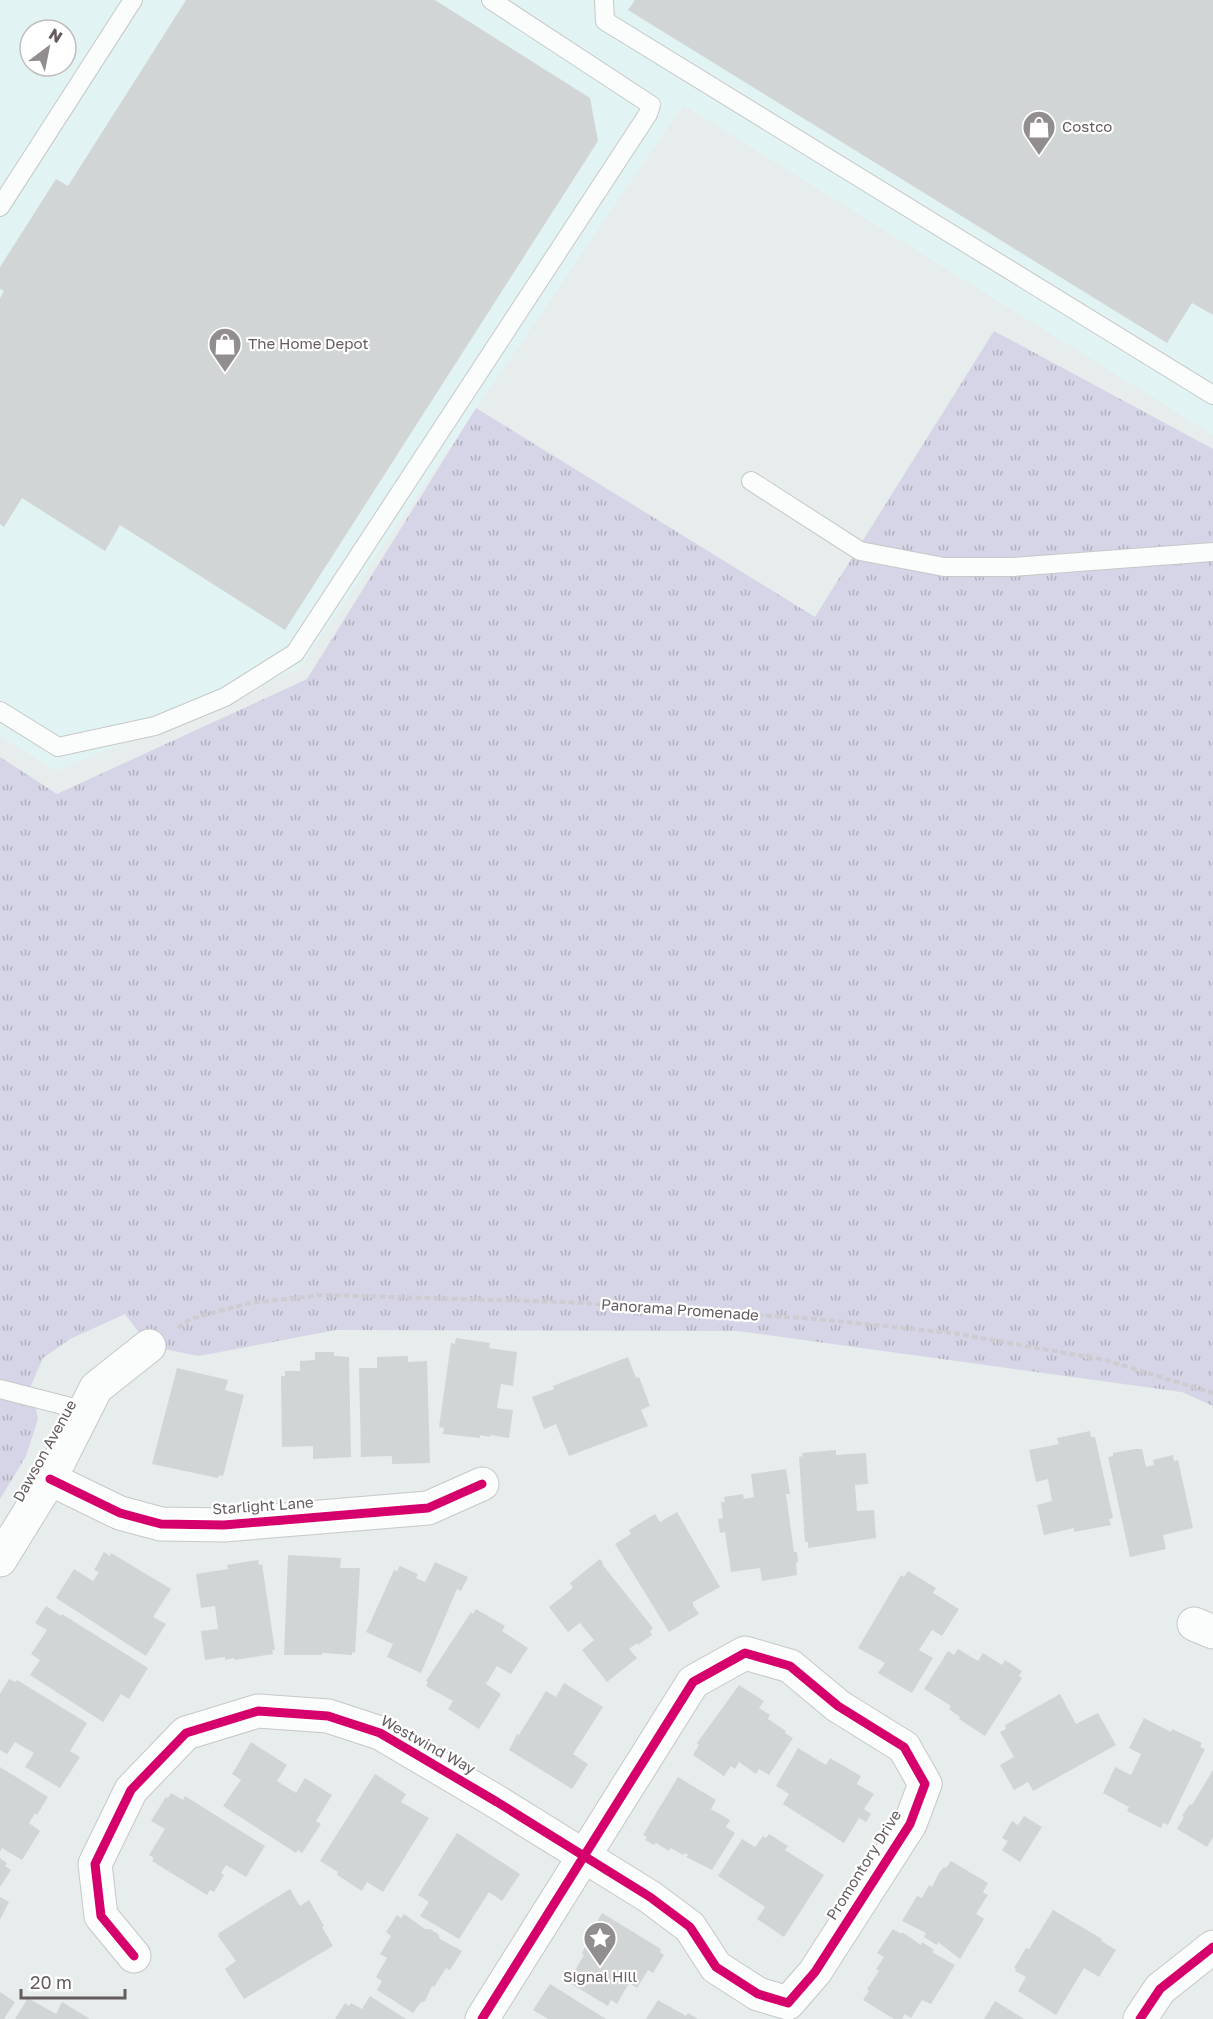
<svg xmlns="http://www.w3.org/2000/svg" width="1213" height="2019" viewBox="0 0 1213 2019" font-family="'Golos Text',sans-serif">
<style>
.commercial{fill:#e1f4f3;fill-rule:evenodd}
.grass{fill:url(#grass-tufts)}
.building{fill:#d2d5d5}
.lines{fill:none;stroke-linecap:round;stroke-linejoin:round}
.lane-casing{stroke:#c7c8c8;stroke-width:20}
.street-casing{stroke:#c7c8c8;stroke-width:35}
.path{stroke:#ceccd1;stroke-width:4;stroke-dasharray:6 3;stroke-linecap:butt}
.lane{stroke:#fbfcfc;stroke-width:18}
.street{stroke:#fbfcfc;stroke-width:33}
.cycleway-casing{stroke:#fff;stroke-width:13}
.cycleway{stroke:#d6006c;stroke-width:9}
.labels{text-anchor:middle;stroke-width:4.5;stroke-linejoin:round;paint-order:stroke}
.poi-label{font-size:15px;fill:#645c5f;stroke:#fff;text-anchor:start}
.street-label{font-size:15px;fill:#645c5f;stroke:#fff}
</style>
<defs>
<pattern id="grass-tufts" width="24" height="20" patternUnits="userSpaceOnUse" patternTransform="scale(1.5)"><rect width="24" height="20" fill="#d5d5e7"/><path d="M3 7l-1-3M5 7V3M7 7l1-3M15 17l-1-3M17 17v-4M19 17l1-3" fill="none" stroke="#b0b0be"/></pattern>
</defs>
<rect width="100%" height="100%" fill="#e7ecec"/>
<path class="commercial" d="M0,0H1213V435L683,105L300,668L56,771L0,736ZM30,30H66V66H30Z"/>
<path class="grass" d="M994,331L1213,449V1406L1182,1392L738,1331L336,1330L199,1356L149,1346L125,1314L70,1339L43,1358L31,1385L38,1419L26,1456L0,1499V757L57,794L307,679L476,408L815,617Z"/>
<path class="building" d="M186,0H435L590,98L598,141L285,630L120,525L105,551L22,498L4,527L0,524V298L4,291L0,289V267L56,179L68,186Z
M635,0H1213V315L1192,303L1167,343L628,10Z
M456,1338L490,1343L489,1348L517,1352L513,1386L501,1384L497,1408L513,1410L509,1438L490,1435V1437L480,1435V1438L443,1434L444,1428L439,1427L451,1343L455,1344Z
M315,1352H334V1356L349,1357L351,1457L313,1459V1446L282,1447L281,1376H285V1371H300V1361L315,1360Z
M408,1356V1362L427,1361L430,1463L392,1464V1456L361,1457L359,1368H377V1357Z
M628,1357L636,1378L639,1377L650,1406L641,1410L648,1426L569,1456L556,1424L544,1429L532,1397L554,1389L553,1386Z
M177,1368L228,1380L225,1390L244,1395L223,1476L219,1475L218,1478L152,1464Z
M1090,1431L1091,1437H1095L1113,1518L1109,1519L1111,1525L1074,1532V1528L1044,1535L1037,1505L1052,1501L1048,1479L1036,1482L1029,1450L1059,1444L1057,1438Z
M1135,1449H1142L1146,1467L1154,1465L1153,1460L1173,1455L1174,1461L1178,1460L1193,1528L1163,1535L1166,1549L1130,1557L1108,1457L1113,1456V1453Z
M836,1450V1455L866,1453L868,1484L855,1485L857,1511L874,1510L876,1538L808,1548V1542H805L799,1457L803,1456L802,1453Z
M786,1469L790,1494H786L794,1552H797L798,1562L796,1563L797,1575L762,1581L760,1568L731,1572L725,1532L720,1533L718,1519L723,1518L721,1502H725L724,1497L743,1494L744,1499L754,1497L751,1474Z
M677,1512L720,1587L693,1602V1605L699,1614L669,1632L615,1544L631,1534L629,1530L655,1514L660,1522Z
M104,1552L110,1556L111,1553L171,1589L153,1617L166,1624L146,1656L56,1598L74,1569L93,1581L99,1572L94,1570Z
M288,1555L341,1558L340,1568H360L355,1653L352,1652V1655L322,1653V1655H284Z
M600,1559L603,1563L602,1564L653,1628L650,1631L652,1635L638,1645L637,1643L629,1649L637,1658L607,1682L582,1650L594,1640L580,1623L568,1632L549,1607L573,1588L570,1583Z
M258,1560L259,1565L262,1564L275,1650H272L273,1654L235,1660L234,1658L225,1660V1657L205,1660L201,1631L218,1629L215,1606L201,1608L196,1574L228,1569L227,1565Z
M435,1562L468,1577L461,1591L457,1589L421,1673L387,1657L393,1644L366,1632L394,1570L397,1571L400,1566L418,1574L416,1578L425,1582Z
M908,1571L936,1588L933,1593L959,1609L942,1636L932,1630L919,1650L933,1658L912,1693L878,1673L885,1663L858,1648L901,1575L904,1577Z
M46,1606L61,1616L62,1614L148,1668L129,1699L121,1694L103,1722L30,1675L40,1660L31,1654L47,1630L35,1623Z
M476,1609L505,1626L502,1631L528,1648L511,1674L497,1666L486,1684L501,1694L479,1729L448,1709L453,1701L426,1686L428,1682L426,1681L471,1612L473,1614Z
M958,1649L978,1661L983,1653L1002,1665L1005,1660L1022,1671L1019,1676L1022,1678L985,1736L959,1719L960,1717L949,1709L951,1706L924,1689L948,1651L954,1655Z
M9,1679L15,1682L17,1680L87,1723L70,1751L80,1757L60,1788L25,1767L34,1753L15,1742L7,1754L0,1750V1694Z
M564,1683L603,1707L573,1754L588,1764L572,1789L509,1750L517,1734L519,1735L546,1691L556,1697Z
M739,1685L764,1701L759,1708L770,1715L768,1719L786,1731L785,1733L793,1738L769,1775L759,1769L756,1774L739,1762L735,1769L731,1766L724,1776L693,1755L699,1745L697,1743Z
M1060,1694L1076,1724L1098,1713L1116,1745L1033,1791L1028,1782L1014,1790L1000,1765L1014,1757L1000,1732L1006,1729L1005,1725Z
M1144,1718L1171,1732L1172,1729L1202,1743L1200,1747L1205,1749L1168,1825L1163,1823L1161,1828L1127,1811L1129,1807L1103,1793L1115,1767L1131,1775L1141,1754L1129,1748Z
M251,1742L287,1765L277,1781L296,1793L305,1778L332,1795L316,1821L321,1824L302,1853L298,1850L296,1853L223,1806L241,1780L232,1774Z
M798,1748L826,1765L830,1758L861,1776L857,1784L874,1794L864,1809L871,1814L866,1822L859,1818L844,1843L783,1804L789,1794L776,1786Z
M0,1767L48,1797L37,1815L35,1813L29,1823L40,1831L22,1860L2,1848L0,1852Z
M1213,1770V1837L1207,1847L1177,1829L1184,1817L1182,1816L1190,1804L1192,1805Z
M375,1774L406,1794L401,1802L429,1818L383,1892L367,1882L362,1891L337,1875L338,1872L320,1861Z
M678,1777L716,1800L711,1809L730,1820L726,1827L735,1833L712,1870L686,1857L688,1855L685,1853L683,1855L671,1848L669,1851L656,1843L654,1845L645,1840L647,1837L643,1835Z
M171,1793L183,1800L185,1796L265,1846L246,1877L226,1865L221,1873L224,1875L214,1892L210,1890L207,1895L152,1861L154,1858L149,1855L165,1829L151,1821L166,1797L168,1798Z
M1024,1816L1042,1827L1020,1862L1002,1850L1008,1841L1002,1838L1012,1821L1018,1825Z
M457,1833L520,1874L502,1901L489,1892L459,1939L420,1916L429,1902L418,1895Z
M769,1834L788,1846L785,1850L824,1875L784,1937L757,1919L765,1907L718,1876L742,1839L755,1847L763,1836L766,1838Z
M0,1858L7,1863L5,1866L11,1870L0,1887Z
M951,1861L988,1883L983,1892L988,1895L976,1914L984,1919L960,1959L938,1942L937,1945L924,1937L926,1933L902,1921L917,1896L922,1898L929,1885L932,1887L939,1873L944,1867L946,1868Z
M290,1889L300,1906L309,1900L324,1926L322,1927L333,1946L244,1999L225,1969L236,1961L218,1936L219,1933Z
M0,1897L9,1902L0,1920Z
M1053,1910L1102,1939L1101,1941L1116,1950L1099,1977L1084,1968L1056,2015L1018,1991L1026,1977L1015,1971L1016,1969L1014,1968L1026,1948L1029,1949Z
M602,1913L661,1949L660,1952L664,1955L653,1973L648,1970L637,1988L629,1983L617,2004L611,2000L608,2006L568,1982L584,1955L582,1953L589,1940L587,1939Z
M404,1914L425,1929H430L438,1934L440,1939L462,1951L450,1970L446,1968L434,1987L432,1986L425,2001L420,2003L413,2013L377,1990L382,1981L376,1977L387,1958L380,1954L391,1936L386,1932L397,1915L401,1918Z
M893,1929L901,1934L902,1932L921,1945L922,1942L934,1950L932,1952L955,1965L931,2004L922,2000L911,2018L905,2014L902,2019H894L863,2000L869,1991L867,1989L879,1971L876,1969L884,1957L877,1953Z
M550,1984L606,2019H548L533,2010Z
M0,1992L15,2002L4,2019H0Z
M370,1996L406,2019H335L345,2003L349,2006L351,2003L362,2009Z
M28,1998L56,2014L62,2002L90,2019H15Z
M658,2000L686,2016L688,2013L698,2019H646Z
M995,2001L1024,2019H984Z"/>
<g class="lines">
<defs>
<path id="lane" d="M604,0L605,21L1213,395
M0,207L133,0
M751,481L860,551L944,567H1013L1213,552
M0,711L58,747L155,726L225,697L295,653L648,114L651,105L491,0
M0,1389L86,1411"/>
<path id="street" d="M50,1479L120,1513L161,1524L224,1525L428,1508L482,1484
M0,1560L50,1479L96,1388L149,1346
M1194,1624L1213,1632
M134,1956L101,1916L95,1864L131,1790L186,1733L258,1711L328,1716L380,1733L497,1802L650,1897L690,1927L716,1967L758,1994L788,2003L815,1972L910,1824L925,1784L904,1747L838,1706L790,1666L745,1653L693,1682L482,2019
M1140,2019L1160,1989L1213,1947"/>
</defs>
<use href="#lane" class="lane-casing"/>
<use href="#street" class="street-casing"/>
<path class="path" d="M178,1328L191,1319L249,1303L322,1295L565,1302L816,1319L953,1333L1105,1360L1213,1393"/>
<use href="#lane" class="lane"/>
<use href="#street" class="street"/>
<defs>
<path id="cycleway" d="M50,1479L120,1513L161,1524L224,1525L428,1508L482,1484
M134,1956L101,1916L95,1864L131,1790L186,1733L258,1711L328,1716L380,1733L497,1802L650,1897L690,1927L716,1967L758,1994L788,2003L815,1972L910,1824L925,1784L904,1747L838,1706L790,1666L745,1653L693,1682L482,2019
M1140,2019L1160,1989L1213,1947"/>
</defs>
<use href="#cycleway" class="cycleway-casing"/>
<use href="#cycleway" class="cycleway"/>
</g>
<defs>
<symbol id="shop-pin" viewBox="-11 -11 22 30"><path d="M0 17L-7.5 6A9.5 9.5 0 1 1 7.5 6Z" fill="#928e90" stroke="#fff"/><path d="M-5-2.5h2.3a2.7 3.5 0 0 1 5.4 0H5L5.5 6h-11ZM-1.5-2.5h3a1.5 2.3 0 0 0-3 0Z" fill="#fff"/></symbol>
<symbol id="sight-pin" viewBox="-11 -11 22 30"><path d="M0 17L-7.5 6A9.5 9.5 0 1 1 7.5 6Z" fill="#928e90" stroke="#fff"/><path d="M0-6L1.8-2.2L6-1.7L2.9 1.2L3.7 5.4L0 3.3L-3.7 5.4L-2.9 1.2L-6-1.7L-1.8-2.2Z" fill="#fff"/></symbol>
</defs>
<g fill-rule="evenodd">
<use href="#shop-pin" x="1020" y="108" width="38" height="52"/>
<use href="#shop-pin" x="206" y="325" width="38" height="52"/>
<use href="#sight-pin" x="581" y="1919" width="38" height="52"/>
</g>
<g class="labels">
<g class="poi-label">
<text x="1062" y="132">Costco</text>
<text x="248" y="349">The Home Depot</text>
<text x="600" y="1982" text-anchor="middle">Signal Hill</text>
</g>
<g class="street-label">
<text transform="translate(680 1310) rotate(4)" y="5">Panorama Promenade</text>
<text transform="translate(45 1451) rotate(-61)" y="5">Dawson Avenue</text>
<text transform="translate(263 1506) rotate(-4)" y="5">Starlight Lane</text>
<text transform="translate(428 1745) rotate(29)" y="5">Westwind Way</text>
<text transform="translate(864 1865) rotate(-58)" y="5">Promontory Drive</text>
</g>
</g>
<g transform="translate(48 48) rotate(32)"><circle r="28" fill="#ffffff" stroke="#c1bebf" stroke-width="1.5"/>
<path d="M0-4.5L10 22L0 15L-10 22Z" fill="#928e90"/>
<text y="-9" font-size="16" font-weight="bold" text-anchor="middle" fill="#645c5f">N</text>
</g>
<path d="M21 1989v9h104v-9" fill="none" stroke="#645c5f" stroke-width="3"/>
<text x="30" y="1989" font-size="18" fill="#645c5f" stroke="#ffffff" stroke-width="4.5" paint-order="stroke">20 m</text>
</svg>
